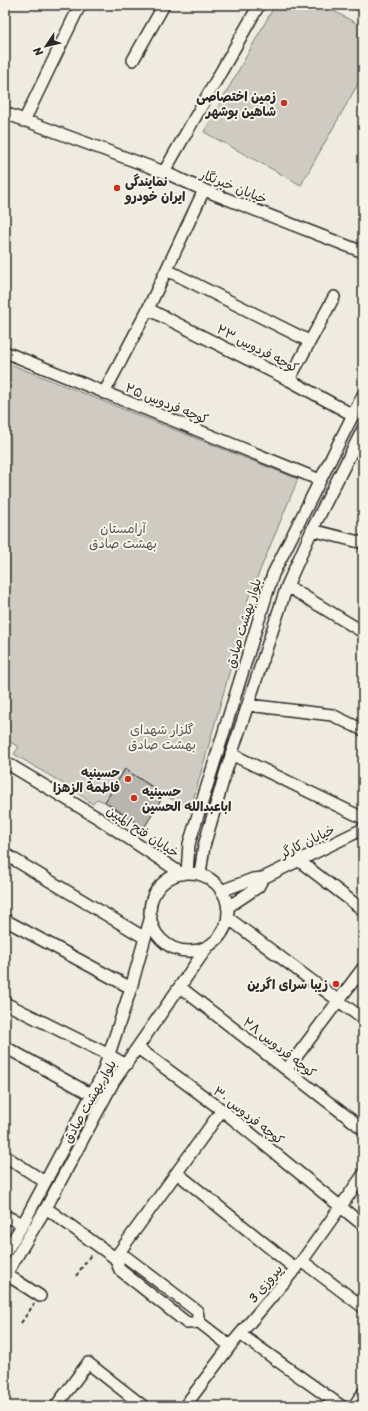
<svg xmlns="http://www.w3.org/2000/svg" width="368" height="1411" viewBox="0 0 368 1411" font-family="Sriracha,'Playpen Sans Arabic',sans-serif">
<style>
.green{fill:#cfcbc2;stroke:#7d7b76}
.building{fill:#b8b5ae;stroke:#2b2b2b}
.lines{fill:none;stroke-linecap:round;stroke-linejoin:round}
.minor-casing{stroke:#2b2b2b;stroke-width:14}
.path{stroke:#2b2b2b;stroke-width:2;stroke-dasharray:4 3;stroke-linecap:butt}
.minor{stroke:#f7f3e8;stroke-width:11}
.poi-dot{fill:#c8321e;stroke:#f7f3e8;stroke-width:1.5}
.labels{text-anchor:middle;stroke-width:4;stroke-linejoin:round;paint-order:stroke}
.poi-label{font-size:13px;font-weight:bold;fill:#2b2b2b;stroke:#f7f3e8;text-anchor:end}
.street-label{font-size:13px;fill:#2b2b2b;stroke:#f7f3e8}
.park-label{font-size:13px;fill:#545351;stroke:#f7f3e8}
</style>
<rect width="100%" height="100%" fill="#efebe0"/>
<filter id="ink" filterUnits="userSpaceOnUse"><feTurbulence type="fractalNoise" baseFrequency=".025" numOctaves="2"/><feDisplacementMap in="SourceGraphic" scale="8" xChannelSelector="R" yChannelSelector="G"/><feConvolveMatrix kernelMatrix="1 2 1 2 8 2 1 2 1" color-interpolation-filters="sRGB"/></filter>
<g filter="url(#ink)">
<path class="green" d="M275,5H323L363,27V75L301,185L204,132Z
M5,362L298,479L246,604L253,607L232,663L190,811L125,769L105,802L97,799L93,804L72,789L14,754L19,747L5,739V724L8,720L5,718Z"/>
<path class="building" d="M125,769L164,795L144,828L105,802Z"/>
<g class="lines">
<defs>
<path id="minor" d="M361,5L363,6
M133,60L164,5
M5,113L164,172L204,190L363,252
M24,121L80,5
M164,172L259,5
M167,270L309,341
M148,309L289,380L353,415
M5,352L320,480
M289,380L334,297
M104,393L148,309L204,190
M312,530L363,543
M287,586L363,632
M248,705L332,715L363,730
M231,754L363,818
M5,762L98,818L182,874
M5,854L145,938
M298,860L363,910
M187,873L189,844L273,574L363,395
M150 912a39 39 0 1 1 78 0a39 39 0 1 1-78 0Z
M200,874L204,846L225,774L287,586L312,530L363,429
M221,891L253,879L263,878L363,829
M228,907L258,887L263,878
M228,918L363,1019
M5,920L131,988
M180,987L363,1129
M5,1003L109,1055L126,1065
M5,1047L85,1091L92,1093
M138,1048L222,1110L363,1225
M287,1069L363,968
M5,1156L45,1182
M177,1173L296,1269
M46,1208L115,1258L120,1270L187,1323L199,1322L230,1346
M5,1216L23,1224
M5,1253L23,1224L102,1075L131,988L151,916
M115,1258L222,1110
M115,1258L126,1257L197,1311L199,1322
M302,1261L363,1307
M6,1274L40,1296
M5,1276L46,1208L114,1081L208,946
M240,1334L341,1406
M56,1406L88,1363L143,1406
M185,1406L230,1346L302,1261L363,1175
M354,1406L363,1393"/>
</defs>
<use href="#minor" class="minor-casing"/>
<path class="path" d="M76,1276L92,1253
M21,1323L34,1304"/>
<use href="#minor" class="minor"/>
</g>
</g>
<g class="poi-dot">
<circle cx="284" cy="103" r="4"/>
<circle cx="117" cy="188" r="4"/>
<circle cx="128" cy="779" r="4"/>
<circle cx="134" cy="798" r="4"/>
<circle cx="336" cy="984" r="4"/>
</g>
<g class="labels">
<g class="poi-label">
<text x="276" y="101">زمین اختصاصی<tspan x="276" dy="15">شاهین بوشهر</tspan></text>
<text x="125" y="186" text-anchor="start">نمایندگی<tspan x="125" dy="15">ایران خودرو</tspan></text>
<text x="120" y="777">حسینیه<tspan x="120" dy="15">فاطمة الزهزا</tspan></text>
<text x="142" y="796" text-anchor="start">حسینیه<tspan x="142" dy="15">اباعبدالله الحسین</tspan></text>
<text x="328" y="989">زیبا سرای اگرین</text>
</g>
<g class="street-label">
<text transform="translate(234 186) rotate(22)" y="5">خیابان خبرنگار</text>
<text transform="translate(258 348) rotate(27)" y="5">کوچه فردوس ۲۳</text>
<text transform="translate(167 403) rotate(22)" y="5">کوچه فردوس ۲۵</text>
<text transform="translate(243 623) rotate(-73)" y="5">بلوار بهشت صادق</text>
<text transform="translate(143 831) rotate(33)" y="5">خیابان فتح المبین</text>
<text transform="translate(307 841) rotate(-26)" y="5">خیابان کارگر</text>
<text transform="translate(280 1047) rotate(38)" y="5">کوچه فردوس ۲۸</text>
<text transform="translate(89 1101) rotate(-60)" y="5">بلوار بهشت صادق</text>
<text transform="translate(249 1115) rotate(38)" y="5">کوچه فردوس ۳۰</text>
<text transform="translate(265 1283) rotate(-50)" y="5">پیروزی 3</text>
</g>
<g class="park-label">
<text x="123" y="533">آرامستان<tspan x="123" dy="15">بهشت صادق</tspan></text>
<text x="162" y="734">گلزار شهدای<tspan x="162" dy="15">بهشت صادق</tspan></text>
</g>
</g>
<rect width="368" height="1411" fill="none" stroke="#f7f3e8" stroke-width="20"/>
<rect x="10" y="10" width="348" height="1391" fill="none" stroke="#2b2b2b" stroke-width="1.5" filter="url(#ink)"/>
<g transform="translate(46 46) rotate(235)" stroke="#f7f3e8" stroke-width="3" paint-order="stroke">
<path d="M0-3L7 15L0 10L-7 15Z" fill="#2b2b2b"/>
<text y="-6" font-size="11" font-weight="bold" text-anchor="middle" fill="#2b2b2b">N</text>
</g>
</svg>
